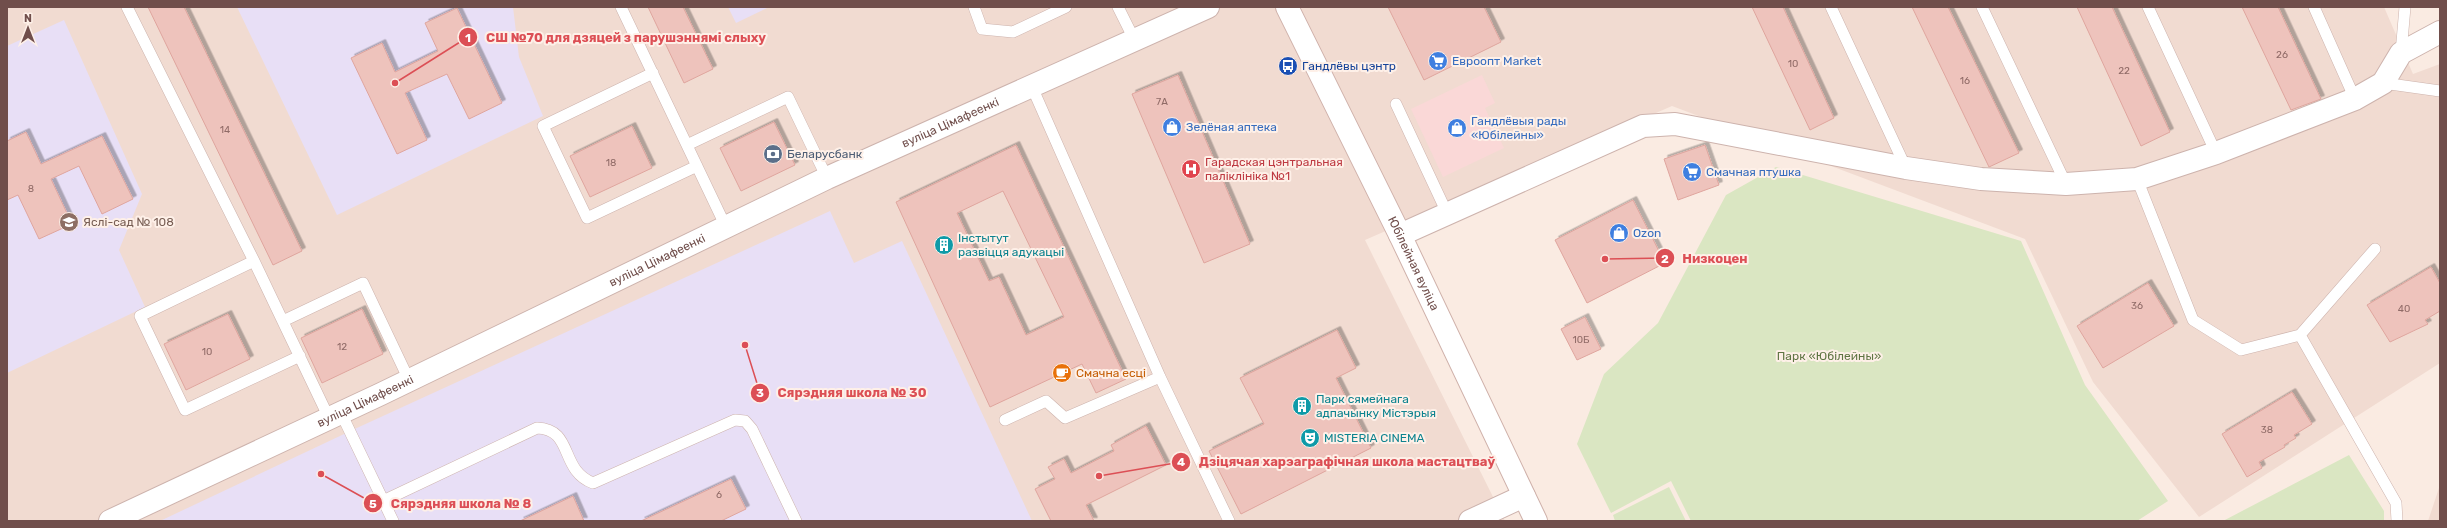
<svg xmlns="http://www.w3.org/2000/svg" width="2447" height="528" viewBox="0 0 2447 528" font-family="Rubik,sans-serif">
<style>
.residential{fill:#f1dbd1}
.commercial{fill:#fad8d7}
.education{fill:#e8dff6}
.green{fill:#dae6c2}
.building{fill:#eec3bc;stroke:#dfa59e;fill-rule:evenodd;filter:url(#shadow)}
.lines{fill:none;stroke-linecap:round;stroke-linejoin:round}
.lane-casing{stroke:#cdb3ad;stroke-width:12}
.street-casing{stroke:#cdb3ad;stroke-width:24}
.secondary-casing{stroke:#cfb1aa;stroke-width:24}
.lane{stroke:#fff;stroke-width:11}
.street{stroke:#fff;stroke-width:22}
.secondary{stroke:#fff;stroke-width:22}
.labels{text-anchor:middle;stroke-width:4;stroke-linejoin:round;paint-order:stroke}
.number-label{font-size:10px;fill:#906b67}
.shop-label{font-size:12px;fill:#366cbe;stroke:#fef0e8;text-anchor:start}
.transit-label{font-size:12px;fill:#164399;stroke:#fef0e8;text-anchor:start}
.street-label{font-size:12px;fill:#704e4b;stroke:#fef0e8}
.service-label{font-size:12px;fill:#4e5e75;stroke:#fef0e8;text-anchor:start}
.health-label{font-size:12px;fill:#be3a42;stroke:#fef0e8;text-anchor:start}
.education-label{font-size:12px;fill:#785e54;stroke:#fef0e8;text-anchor:start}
.culture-label{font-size:12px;fill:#0d838f;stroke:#fef0e8;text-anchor:start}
.park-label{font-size:12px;fill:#5f7543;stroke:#fef0e8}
.food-label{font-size:12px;fill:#c56008;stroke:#fef0e8;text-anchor:start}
.leader{fill:none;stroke:#dc4f55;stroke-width:1.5}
.callout-dot{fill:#dc4f55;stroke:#fef0e8;stroke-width:1.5}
.mark-label{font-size:12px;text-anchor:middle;font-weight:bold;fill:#fff}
.callout-label{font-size:13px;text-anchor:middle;font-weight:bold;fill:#dc4f55;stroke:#fef0e8;stroke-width:4;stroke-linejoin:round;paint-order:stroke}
</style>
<defs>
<filter id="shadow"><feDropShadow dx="3.5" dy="-3.5" stdDeviation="0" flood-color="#0004"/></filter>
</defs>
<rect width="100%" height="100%" fill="#faebe2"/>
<path class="residential" d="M7,7H2384L2413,74L2440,64V363L2199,517L2093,382L2025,239L1672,106L1365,240L1505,521H7Z
M2440,485V521H2428Z"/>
<path class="commercial" d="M1482,75L1495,103L1485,108L1504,148L1443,177L1411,109Z"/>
<path class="education" d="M237,7H513L519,57L543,116L337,215Z
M728,7H769L736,23Z
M64,20L142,194L119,250L145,307L7,373V46Z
M830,211L854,263L902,241L1032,521H160L359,427Z"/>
<path class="green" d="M1776,167L2021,241L2085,385L2168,501L2137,521H1691L1671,481L1611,513L1577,444L1604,374L1658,323L1726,195Z
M2349,455L2384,511V521H2223Z
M1669,487L1686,521H1615L1613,515Z"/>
<path class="building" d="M148,7H184L302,251L273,265Z
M648,7H683L713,69L684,83Z
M1388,7H1484L1501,42L1424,80Z
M1752,7H1783L1834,118L1810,130Z
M1912,7H1948L2019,153L1989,167Z
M2077,7H2112L2170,132L2141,146Z
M2242,7H2278L2321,99L2291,110Z
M457,8L502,103L469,119L447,74L405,93L427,140L397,154L351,58L382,43L395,72L438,51L425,23Z
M1178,75L1250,244L1204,263L1132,94Z
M774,122L795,165L741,191L720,148Z
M632,126L652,168L590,197L570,156Z
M26,132L41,164L102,136L133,199L102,214L79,166L51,179L72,224L39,239L18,195L7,200V141Z
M1016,145L1126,379L1096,393L1082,364L990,407L896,202ZM1003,191L1064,317L1026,335L999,277L989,281L957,213Z
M1705,145L1719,185L1678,200L1664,159Z
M1633,200L1665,263L1587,303L1555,240Z
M2431,267L2440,283V311L2425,320L2428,324L2390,342L2367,305Z
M2148,283L2174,326L2103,368L2077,326Z
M362,309L383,354L322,383L301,338Z
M228,314L250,359L186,390L164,344Z
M1585,317L1601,349L1577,360L1561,329Z
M1337,330L1356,368L1336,378L1371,448L1241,514L1209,451L1264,424L1240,378Z
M2292,392L2312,424L2294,435L2296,438L2284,445L2285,447L2259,462L2262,468L2247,477L2222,434Z
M1146,426L1166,465L1086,505L1094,521H1051L1035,489L1055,479L1048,467L1064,459L1071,473L1114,451L1111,445Z
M731,479L746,509L721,521H641Z
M573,496L584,521H520Z"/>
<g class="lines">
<defs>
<path id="lane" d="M127,7L254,261L329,418
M621,7L726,227
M974,7L982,29L1013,32L1066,7
M1118,7L1134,39
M1831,7L1906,168
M1982,7L2066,184
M2148,7L2216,153
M2314,7L2355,99
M2401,53L2405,7
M653,73L543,126L587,218L697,166
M2383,83L2440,91
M1032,87L1160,377L1229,521
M1396,104L1447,213
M687,145L788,97L827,178
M2137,179L2193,320L2241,350L2300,335L2375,249
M254,261L140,316L185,410L300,356
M283,321L363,283L409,380
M2300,335L2396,503L2397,521
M341,413L393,521
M1005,420L1046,401L1065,418L1160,377
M383,501L537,428C574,429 559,470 593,483L735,420L745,421L752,429L796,521"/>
<g id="street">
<path d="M1400,235L1643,126L1675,124L1906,168L1981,179L2066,184L2137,179L2216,153L2355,99L2383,83L2401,53L2440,32"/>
<path id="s1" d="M110,521L381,394L827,178L1208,7"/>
<path d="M1470,521L1524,496"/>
</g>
<g id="secondary">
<path id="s2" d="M1287,7L1400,235L1536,521"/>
</g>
</defs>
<use href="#lane" class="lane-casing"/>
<use href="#street" class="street-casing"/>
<use href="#secondary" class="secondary-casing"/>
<use href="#lane" class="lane"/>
<use href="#street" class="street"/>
<use href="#secondary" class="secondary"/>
</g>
<defs>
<symbol id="supermarket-disc" viewBox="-11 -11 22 22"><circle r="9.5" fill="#3f7fe0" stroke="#fef0e8"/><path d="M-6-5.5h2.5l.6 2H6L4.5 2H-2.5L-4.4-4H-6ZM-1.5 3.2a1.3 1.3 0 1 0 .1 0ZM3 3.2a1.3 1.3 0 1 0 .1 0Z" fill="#fff"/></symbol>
<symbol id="bus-disc" viewBox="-11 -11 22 22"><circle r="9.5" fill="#1a4fb4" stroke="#fef0e8"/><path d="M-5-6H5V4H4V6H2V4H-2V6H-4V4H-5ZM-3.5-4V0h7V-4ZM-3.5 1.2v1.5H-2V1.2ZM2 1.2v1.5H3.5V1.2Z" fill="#fff"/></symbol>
<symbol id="shop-disc" viewBox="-11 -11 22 22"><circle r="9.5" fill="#3f7fe0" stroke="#fef0e8"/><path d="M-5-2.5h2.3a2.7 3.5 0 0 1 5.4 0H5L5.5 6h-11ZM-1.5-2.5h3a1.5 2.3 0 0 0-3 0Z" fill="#fff"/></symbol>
<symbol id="bank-disc" viewBox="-11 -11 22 22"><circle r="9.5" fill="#5c6f8a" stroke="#fef0e8"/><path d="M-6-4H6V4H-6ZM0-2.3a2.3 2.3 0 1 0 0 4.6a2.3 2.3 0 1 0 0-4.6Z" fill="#fff"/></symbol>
<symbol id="hospital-disc" viewBox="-11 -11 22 22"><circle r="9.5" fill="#e0444e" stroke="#fef0e8"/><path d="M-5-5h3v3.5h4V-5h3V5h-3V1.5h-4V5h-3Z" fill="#fff"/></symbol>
<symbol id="school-disc" viewBox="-11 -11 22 22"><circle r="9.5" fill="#8d6e63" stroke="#fef0e8"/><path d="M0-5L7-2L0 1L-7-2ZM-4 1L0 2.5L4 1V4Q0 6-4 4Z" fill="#fff"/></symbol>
<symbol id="building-disc" viewBox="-11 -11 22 22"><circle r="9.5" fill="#0f9aa8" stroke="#fef0e8"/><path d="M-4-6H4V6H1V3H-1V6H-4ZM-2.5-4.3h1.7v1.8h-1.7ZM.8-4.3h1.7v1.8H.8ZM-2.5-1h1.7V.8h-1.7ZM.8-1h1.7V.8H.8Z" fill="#fff"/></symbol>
<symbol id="cafe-disc" viewBox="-11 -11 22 22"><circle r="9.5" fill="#e8710a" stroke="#fef0e8"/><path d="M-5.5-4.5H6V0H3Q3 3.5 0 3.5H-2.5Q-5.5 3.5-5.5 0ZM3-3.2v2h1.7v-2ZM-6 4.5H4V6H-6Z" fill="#fff"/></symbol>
<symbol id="theatre-disc" viewBox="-11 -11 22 22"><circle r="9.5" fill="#0f9aa8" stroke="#fef0e8"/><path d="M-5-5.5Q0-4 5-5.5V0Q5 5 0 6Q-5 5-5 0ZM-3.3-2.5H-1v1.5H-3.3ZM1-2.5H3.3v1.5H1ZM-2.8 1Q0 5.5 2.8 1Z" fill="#fff"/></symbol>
</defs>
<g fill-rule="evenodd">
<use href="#supermarket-disc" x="1427" y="50" width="22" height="22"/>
<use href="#bus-disc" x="1277" y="55" width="22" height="22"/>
<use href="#shop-disc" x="1161" y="116" width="22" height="22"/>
<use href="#shop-disc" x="1446" y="117" width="22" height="22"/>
<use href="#bank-disc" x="762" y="143" width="22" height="22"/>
<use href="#hospital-disc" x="1180" y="158" width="22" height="22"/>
<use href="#supermarket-disc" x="1681" y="161" width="22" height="22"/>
<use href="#school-disc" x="58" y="211" width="22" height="22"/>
<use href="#shop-disc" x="1608" y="222" width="22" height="22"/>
<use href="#building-disc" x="933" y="234" width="22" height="22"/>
<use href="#cafe-disc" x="1051" y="362" width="22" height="22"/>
<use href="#building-disc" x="1291" y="395" width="22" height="22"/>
<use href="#theatre-disc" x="1299" y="427" width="22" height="22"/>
</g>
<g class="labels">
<g class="number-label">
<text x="2282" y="58">26</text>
<text x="1793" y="67">10</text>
<text x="2124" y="74">22</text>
<text x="1965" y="84">16</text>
<text x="1162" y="105">7А</text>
<text x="225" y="133">14</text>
<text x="611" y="166">18</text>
<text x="31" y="192">8</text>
<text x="2137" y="309">36</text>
<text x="2404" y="312">40</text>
<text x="1581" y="343">10Б</text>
<text x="342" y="350">12</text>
<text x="207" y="355">10</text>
<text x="2267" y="433">38</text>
<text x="719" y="498">6</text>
</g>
<g class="shop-label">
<text x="1452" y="65">Евроопт Market</text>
<text x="1471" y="125">Гандлёвыя рады<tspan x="1471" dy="14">«Юбілейны»</tspan></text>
<text x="1186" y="131">Зелёная аптека</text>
<text x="1706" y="176">Смачная птушка</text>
<text x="1633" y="237">Ozon</text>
</g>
<g class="transit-label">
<text x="1302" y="70">Гандлёвы цэнтр</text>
</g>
<g class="street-label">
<text dy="4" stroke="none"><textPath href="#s1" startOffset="930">вуліца Цімафеенкі</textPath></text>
<text dy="4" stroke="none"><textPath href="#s1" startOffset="606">вуліца Цімафеенкі</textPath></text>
<text dy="4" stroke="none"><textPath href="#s2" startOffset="286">Юбілейная вуліца</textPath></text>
<text dy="4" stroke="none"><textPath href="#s1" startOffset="282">вуліца Цімафеенкі</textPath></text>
</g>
<g class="service-label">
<text x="787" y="158">Беларусбанк</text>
</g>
<g class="health-label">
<text x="1205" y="166">Гарадская цэнтральная<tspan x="1205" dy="14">паліклініка №1</tspan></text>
</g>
<g class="education-label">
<text x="83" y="226">Яслі-сад № 108</text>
</g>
<g class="culture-label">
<text x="958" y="242">Інстытут<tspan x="958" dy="14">развіцця адукацыі</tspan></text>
<text x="1316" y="403">Парк сямейнага<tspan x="1316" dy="14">адпачынку Містэрыя</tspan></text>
<text x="1324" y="442">MISTERIA CINEMA</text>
</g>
<g class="park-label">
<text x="1829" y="360">Парк «Юбілейны»</text>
</g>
<g class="food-label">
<text x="1076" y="377">Смачна есцi</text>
</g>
</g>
<path class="leader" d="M395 83L468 37M1605 259L1665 258M745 345L760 393M1099 476L1181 462M321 474L373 503"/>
<g class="callout-dot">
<circle cx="395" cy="83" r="4"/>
<circle cx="1605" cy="259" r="4"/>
<circle cx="745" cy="345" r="4"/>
<circle cx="1099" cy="476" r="4"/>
<circle cx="321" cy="474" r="4"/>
<circle cx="468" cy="37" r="10"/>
<circle cx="1665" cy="258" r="10"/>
<circle cx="760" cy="393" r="10"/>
<circle cx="1181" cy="462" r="10"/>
<circle cx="373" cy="503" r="10"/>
</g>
<g class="mark-label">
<text x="468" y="42">1</text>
<text x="1665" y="263">2</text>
<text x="760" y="397">3</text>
<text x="1181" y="466">4</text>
<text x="373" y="508">5</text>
</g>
<g class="callout-label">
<text x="626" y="42">СШ №70 для дзяцей з парушэннямі слыху</text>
<text x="1715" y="263">Низкоцен</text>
<text x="852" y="397">Сярэдняя школа № 30</text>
<text x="1347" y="466">Дзіцячая харэаграфічная школа мастацтваў</text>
<text x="461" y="508">Сярэдняя школа № 8</text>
</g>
<rect width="2447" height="528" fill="none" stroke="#704e4b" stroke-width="16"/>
<g transform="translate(28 28)" stroke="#fef0e8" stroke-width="3" paint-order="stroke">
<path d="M0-3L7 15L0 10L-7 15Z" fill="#704e4b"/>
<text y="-6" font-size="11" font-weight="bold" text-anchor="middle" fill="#704e4b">N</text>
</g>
</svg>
